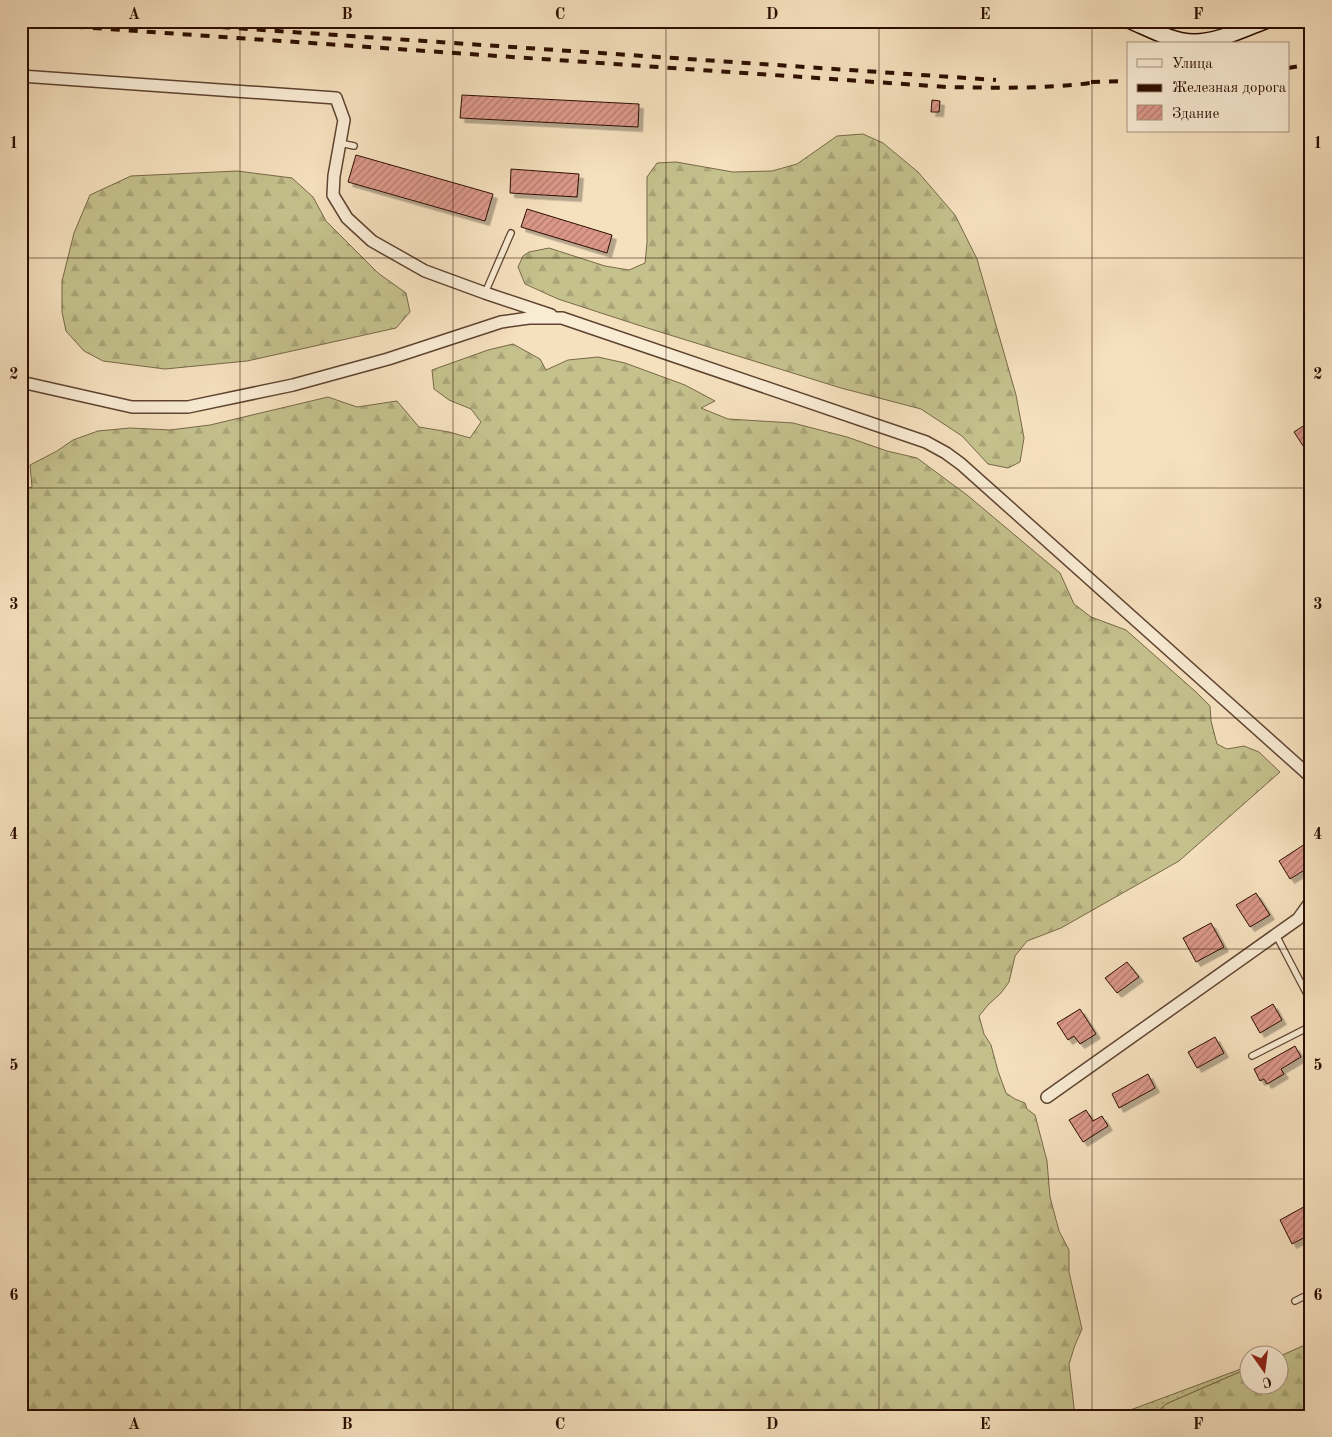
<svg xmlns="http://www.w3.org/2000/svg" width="1332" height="1437" viewBox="0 0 1332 1437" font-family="'Old Standard TT',serif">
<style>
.grass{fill:url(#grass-dots);stroke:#786847}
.forest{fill:url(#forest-firs);stroke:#786847}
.building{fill:url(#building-hatch);stroke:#2d0e01;filter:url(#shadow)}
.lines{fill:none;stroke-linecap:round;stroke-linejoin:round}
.lane-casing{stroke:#5f4330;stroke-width:8}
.street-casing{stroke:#5f4330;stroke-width:14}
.secondary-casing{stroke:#2d0e01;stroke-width:18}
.lane{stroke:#f9ecd5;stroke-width:5.5}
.street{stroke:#f9ecd5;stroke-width:11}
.secondary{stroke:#f9ecd5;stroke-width:15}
.rail{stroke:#2d0e01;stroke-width:4;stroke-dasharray:9 9;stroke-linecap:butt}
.grid{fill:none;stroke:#2d0e01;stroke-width:1;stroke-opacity:0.55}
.neatline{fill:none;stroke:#2d0e01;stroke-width:2}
.grid-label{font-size:16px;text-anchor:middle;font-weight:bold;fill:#2d0e01}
</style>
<defs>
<pattern id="grass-dots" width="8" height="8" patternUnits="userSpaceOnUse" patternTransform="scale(1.25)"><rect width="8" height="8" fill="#c4c18d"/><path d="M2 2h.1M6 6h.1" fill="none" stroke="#a9a578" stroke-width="1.8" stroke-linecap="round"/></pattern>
<pattern id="forest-firs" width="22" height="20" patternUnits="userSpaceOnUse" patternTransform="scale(1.25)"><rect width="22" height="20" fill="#c4c18d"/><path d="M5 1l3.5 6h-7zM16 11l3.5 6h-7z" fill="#a9a578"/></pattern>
<pattern id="building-hatch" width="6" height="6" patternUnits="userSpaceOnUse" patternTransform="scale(1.25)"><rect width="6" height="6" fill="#db9889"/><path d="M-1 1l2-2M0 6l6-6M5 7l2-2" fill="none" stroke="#b27a6e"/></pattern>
<filter id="shadow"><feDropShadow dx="4.5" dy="4.5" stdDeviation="0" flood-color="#0004"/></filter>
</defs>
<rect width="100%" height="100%" fill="#f6e1bf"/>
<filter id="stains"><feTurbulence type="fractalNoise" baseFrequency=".004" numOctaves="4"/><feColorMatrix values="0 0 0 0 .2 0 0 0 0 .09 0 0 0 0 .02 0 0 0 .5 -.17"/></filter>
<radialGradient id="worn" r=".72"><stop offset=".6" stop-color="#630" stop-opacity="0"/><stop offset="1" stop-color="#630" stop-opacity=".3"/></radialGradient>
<path class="grass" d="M1249,1366V1368L1166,1404L1153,1416H1114Z"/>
<path class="forest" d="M863,134L883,143L918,172L955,215L977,259L1016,395L1024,438L1020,462L1008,468L988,464L962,436L921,409L841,388L641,326L558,299L525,284L518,267L523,256L529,252L549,248L605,266L629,270L645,263L647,243V177L657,163L676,162L733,172L772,171L797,164L837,136Z
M237,171L292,178L313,197L326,221L378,273L406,293L410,312L396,328L247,361L165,369L103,361L84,351L66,331L62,312V281L74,233L90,195L131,176Z
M513,344L540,359L546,370L568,360L598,357L625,363L685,385L715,401L701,408L728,419L793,423L847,437L887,451L917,458L967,495L1060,573L1074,604L1091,617L1126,630L1196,692L1210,706L1211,721L1217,744L1227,749L1244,746L1259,752L1280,772L1179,861L1061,928L1027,941L1015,956L1009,982L1001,993L988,1005L979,1016L984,1034L991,1045L998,1071L1006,1093L1015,1099L1025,1103L1027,1109L1035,1115L1047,1161L1050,1197L1059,1231L1069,1250V1272L1082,1329L1075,1345L1069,1364L1075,1416H21V490L32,487L30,465L57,451L73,440L98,431L130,428L170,430L210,425L328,397L357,407L397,401L419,427L449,432L470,438L481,422L471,409L449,400L434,389L432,370L488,350Z
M1311,1332V1416H1153L1166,1404L1249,1368L1250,1384H1280V1356L1305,1345L1308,1334Z"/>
<path class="building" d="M462,95L639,104L638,127L460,118Z
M932,100L940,101L939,112H931Z
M356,155L493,194L485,221L348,182Z
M511,169L579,174L577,197L510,193Z
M527,209L612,235L607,253L521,227Z
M1311,421V458L1294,432Z
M1305,844L1311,853V866L1290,879L1279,861Z
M1256,893L1270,915L1250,927L1236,905Z
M1211,923L1224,947L1196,962L1183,938Z
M1127,962L1139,977L1117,993L1105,978Z
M1273,1004L1282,1020L1260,1033L1251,1017Z
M1080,1009L1096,1034L1080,1044L1074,1036L1068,1040L1057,1023Z
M1215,1037L1224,1053L1197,1068L1188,1052Z
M1295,1046L1301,1057L1281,1069L1284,1074L1267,1084L1264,1079L1260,1081L1254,1069Z
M1148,1074L1155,1088L1119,1108L1112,1094Z
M1086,1110L1093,1121L1102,1116L1108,1126L1083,1142L1069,1120Z
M1311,1203V1234L1292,1244L1280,1220Z"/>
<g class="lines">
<defs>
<path id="lane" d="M340,143L354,146
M485,293L511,233
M1276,935L1311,1002
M1252,1056L1311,1026
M1295,1301L1311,1293"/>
<path id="street" d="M21,76L336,98L344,120L334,176L333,195L347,218L372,241L425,271L485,293L551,315
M21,382L132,407H188L293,385L388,359L501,322L529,318H562L926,442L946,453L961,464L1311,777
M1047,1097L1298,919L1311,901"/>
<path id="secondary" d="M1131,21C1150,29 1173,42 1194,42C1218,42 1243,29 1265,21"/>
</defs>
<use href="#lane" class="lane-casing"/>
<use href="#street" class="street-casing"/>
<use href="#secondary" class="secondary-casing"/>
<use href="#lane" class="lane"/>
<use href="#street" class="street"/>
<use href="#secondary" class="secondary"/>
<path class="rail" d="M131,21L996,80
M21,23L947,87C997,88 1048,89 1098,82
M1288,68L1311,64
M1091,82L1128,81"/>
</g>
<path class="grid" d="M240,21V1416M453,21V1416M666,21V1416M879,21V1416M1092,21V1416M21,258H1311M21,488H1311M21,718H1311M21,949H1311M21,1179H1311"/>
<rect width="1332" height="1437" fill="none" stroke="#f6e1bf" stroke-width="55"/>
<rect x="1127" y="42" width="162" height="90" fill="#f9ecd5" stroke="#a79380"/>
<rect x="1137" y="59" width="25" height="8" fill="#f9ecd5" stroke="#a79380"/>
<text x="1172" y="68" font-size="15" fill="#2d0e01">Улица</text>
<rect x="1137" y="84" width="25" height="8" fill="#2d0e01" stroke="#a79380"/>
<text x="1172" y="92" font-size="15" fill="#2d0e01">Железная дорога</text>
<rect x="1137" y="105" width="25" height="15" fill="url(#building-hatch)" stroke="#a79380"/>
<text x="1172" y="118" font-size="15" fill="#2d0e01">Здание</text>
<g transform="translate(1264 1370) rotate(166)"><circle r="24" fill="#f9ecd5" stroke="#a79380"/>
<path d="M0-4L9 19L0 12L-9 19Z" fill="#8f2418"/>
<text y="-8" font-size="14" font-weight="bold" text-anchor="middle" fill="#2d0e01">С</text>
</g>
<rect x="28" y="28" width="1276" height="1382" class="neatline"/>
<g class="grid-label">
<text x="134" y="19">A</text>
<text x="347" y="19">B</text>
<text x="560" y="19">C</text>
<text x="772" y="19">D</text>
<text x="985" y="19">E</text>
<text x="1198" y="19">F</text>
<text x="14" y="148">1</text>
<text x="1318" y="148">1</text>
<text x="14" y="379">2</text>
<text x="1318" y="379">2</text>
<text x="14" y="609">3</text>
<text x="1318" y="609">3</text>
<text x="14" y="839">4</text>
<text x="1318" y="839">4</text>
<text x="14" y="1070">5</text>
<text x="1318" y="1070">5</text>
<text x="14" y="1300">6</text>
<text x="1318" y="1300">6</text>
<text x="134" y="1429">A</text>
<text x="347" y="1429">B</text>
<text x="560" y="1429">C</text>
<text x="772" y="1429">D</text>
<text x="985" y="1429">E</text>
<text x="1198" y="1429">F</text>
</g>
<rect width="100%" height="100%" filter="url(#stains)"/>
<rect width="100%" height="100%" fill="url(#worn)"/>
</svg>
